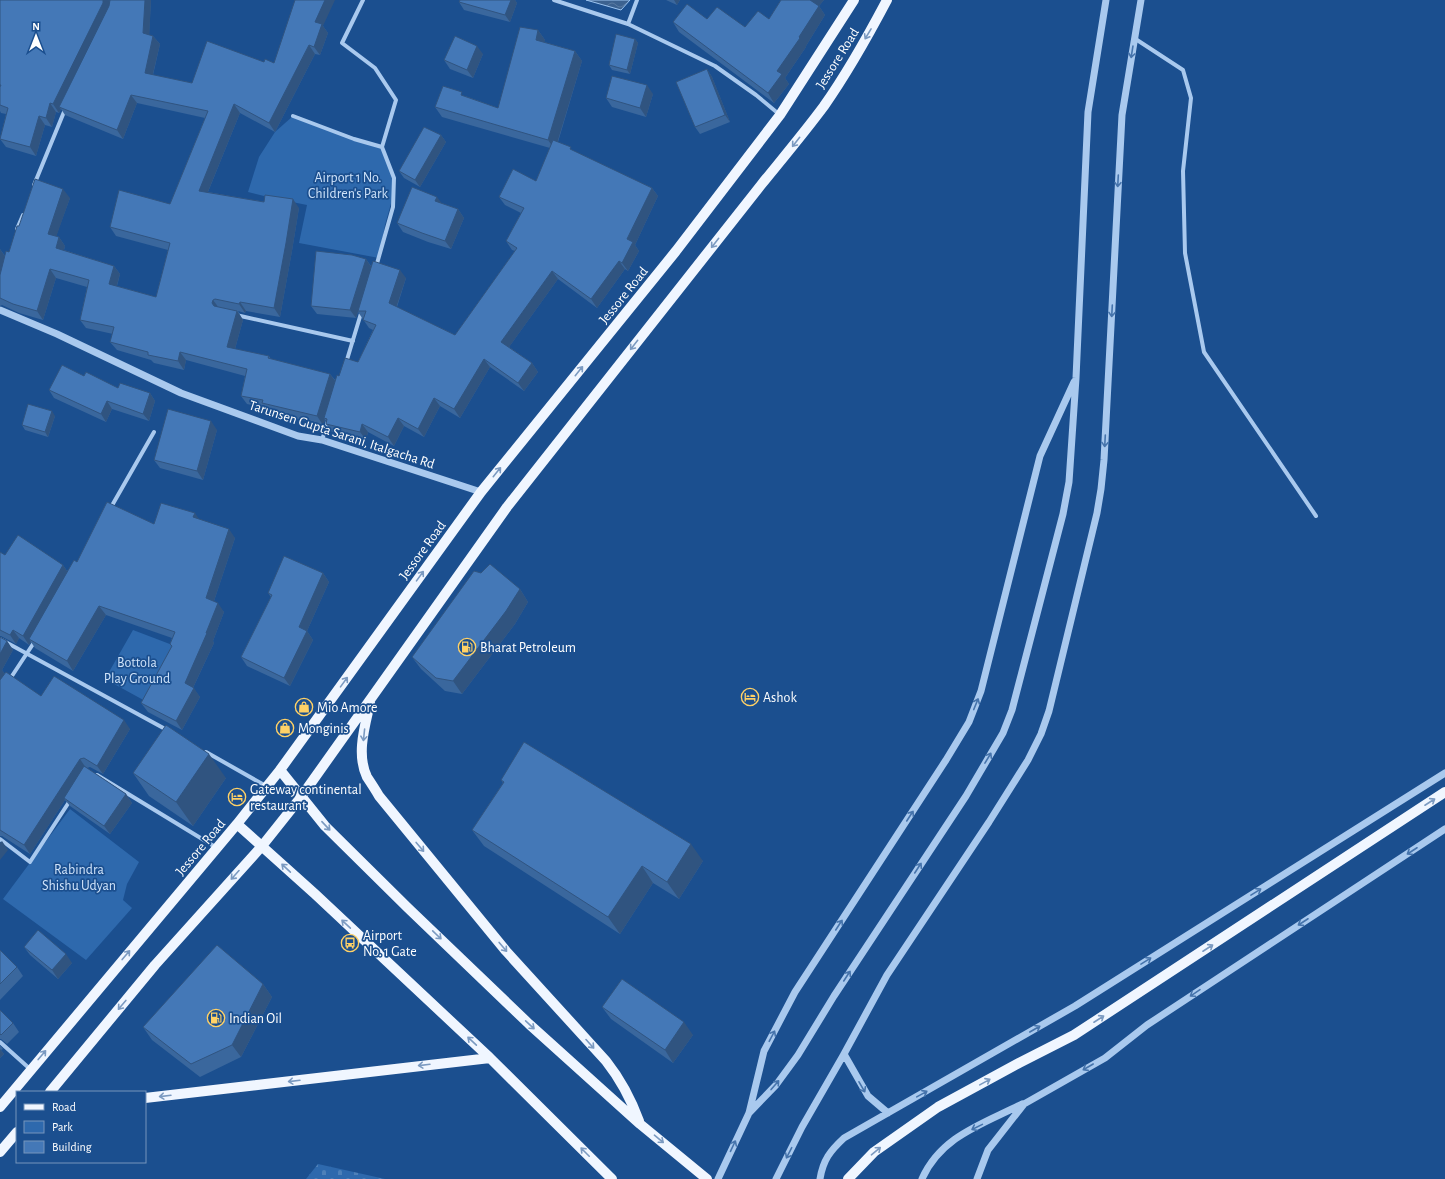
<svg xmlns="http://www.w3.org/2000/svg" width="1445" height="1179" viewBox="0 0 1445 1179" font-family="'Alegreya Sans',sans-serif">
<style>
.cemetery{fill:url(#cemetery-stones)}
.park{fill:#2e69ad}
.water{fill:url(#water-waves);stroke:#9cc4f0}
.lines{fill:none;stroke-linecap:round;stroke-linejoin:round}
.minor{stroke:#a9c9ee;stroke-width:4}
.tertiary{stroke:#a9c9ee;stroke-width:7}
.primary{stroke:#f0f6ff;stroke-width:10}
.wall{fill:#3a679d}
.shaded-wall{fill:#305480}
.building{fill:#4478b7;stroke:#305480}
.oneway{stroke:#7b9ac1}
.oneway2{stroke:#4674ac}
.labels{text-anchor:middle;stroke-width:3.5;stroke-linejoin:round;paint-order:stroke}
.street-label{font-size:14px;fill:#fff;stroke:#1b4f8f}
.park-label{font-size:14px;fill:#cfe3fa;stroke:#1b4f8f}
.poi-label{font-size:14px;fill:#fff;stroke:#1b4f8f;text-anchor:start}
</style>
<defs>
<pattern id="cemetery-stones" width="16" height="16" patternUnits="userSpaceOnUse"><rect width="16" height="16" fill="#2e69ad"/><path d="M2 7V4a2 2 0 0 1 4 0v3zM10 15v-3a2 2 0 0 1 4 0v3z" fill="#4d80b9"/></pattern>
<pattern id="water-waves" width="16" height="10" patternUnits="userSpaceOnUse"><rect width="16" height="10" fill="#3c6290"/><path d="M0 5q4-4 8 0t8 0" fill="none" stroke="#597aa1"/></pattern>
</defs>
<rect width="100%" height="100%" fill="#1b4f8f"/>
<path class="cemetery" d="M318,1164L385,1179H306Z"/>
<path class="park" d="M293,116L382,147L394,178L393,196L385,225L379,258L299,243L307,205L272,198L248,192L259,157L275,132Z
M133,630L175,646L147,702L105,679Z
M70,809L139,862L127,884L123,900L132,908L86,960L3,899Z"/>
<path class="water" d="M586,0H630L621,10Z"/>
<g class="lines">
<path class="minor" d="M363,0L342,43L375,68L396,100L382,147L394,178L393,207L376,267
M554,0L628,24L715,66L756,95L780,115
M628,24L637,0
M1134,38L1183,70L1191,98L1183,171L1185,253L1204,352L1316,516
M293,116L354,139L382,147
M34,185L66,107
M17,229L23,215
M236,315L353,341
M346,363L362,310
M322,440L328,421
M110,509L154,432
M0,639L167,730
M10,679L35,641
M206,752L266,786
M97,775L217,848
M0,839L30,862L71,799
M0,1042L30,1069"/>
<path class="tertiary" d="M0,310L57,334L181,393L298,436L322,440L481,492
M844,1054L868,1096L888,1113
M749,1113L776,1085L798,1055L834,996L966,796L1003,733L1012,710L1063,514L1069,482L1076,378L1088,112L1106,0
M718,1179L749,1113L764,1051L795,992L946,760L969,722L981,691L1040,456L1074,382
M776,1179L802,1127L844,1054L887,975L989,822L1028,760L1041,734L1049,711L1097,513L1101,489L1104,460L1122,115L1141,0
M820,1179C823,1160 830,1151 844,1138L1075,1006L1445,773
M922,1179C941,1136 983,1124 1022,1104
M977,1179L988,1150L1024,1104L1105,1058L1147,1025L1445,829"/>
<path class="primary" d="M370,703C365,726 356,754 367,777C371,783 375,789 379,796L506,951L606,1061C621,1080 631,1099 639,1121
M280,770L325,826L408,908L529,1024L640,1124L707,1179
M237,824L315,894L490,1058L612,1179
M50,1092L155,965L262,846L301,797L507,507L761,185C782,159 804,133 824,106C848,72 868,36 887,0
M145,1098L490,1058
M0,1107L237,824L280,770L481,492L676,251L780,115L854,0
M0,1152L17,1132
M848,1179L874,1152L938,1107L1019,1063L1074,1035L1445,792"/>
</g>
<path class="wall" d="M0,0H151L149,35L153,36L160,44L153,75L192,83L264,62L274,63L323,26L328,33L320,55L315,54L275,132L240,113L208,192L299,208L292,251L280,317L246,311L245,313L238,311L243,320L235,349L269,356L271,359L330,374L336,381L339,376L358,362L373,330L369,328L358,312L356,318L317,314L311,306L366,259L371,266L406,278L397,307L455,335L515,251L512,250L506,241L521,213L505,205L499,197L536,181L550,148L442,117L435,107L465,96L498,108L538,30L545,40L544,42L575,51L582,61L558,142L573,151L652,188L658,196L635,245L639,251L628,271L625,269L597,308L558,279L509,347L532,363L538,372L524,391L490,367L460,418L440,406L424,437L404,426L394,446L368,432L366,440L332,432L326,424L327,422L325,420L323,425L268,412L266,408L247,404L241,396L245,376L186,360L184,370L154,363L151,360L117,350L110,342L113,334L86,328L80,320L87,287L56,278L43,320L19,313L2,305L0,306V249L5,256L9,252L19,226L70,198L56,236L59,237L65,246L64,250L114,266L120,274L117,286L156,297L168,250L116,236L110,227L170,204L205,118L137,103L123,139L65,115L61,109L59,113L56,112L52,127L45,125L36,156L6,147L0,139L6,114L1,113L0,111Z
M460,0H515L517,3L510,22L464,10L459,2Z
M666,0H680L677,5Z
M781,0H824L819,6L825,15L806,46V47L785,78L789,84L774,103L679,32L673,22L707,19L745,27L769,19Z
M635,39L638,43L630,74L612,70L609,65Z
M483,54L473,78L450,69L444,60Z
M707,69L712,77L730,122L700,134L695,127Z
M653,94L646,117L612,107L606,98Z
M441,135L446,142L420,187L404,178L399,171Z
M441,203L458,209L464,218L451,249L428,242L403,232L397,223Z
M84,376L118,388L150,393L155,401L149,421L112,409L106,422L54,398L49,390Z
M55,416L48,437L25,430L22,425Z
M217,430L203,480L160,468L154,460Z
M199,519L235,538L214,601L224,612L213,641L214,643L193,688L200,697L182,730L148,712L141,703L171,647L170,644L172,638L106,615L73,671L35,648L31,642L29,645L19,638L16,644L1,636H0V552L5,555L63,565L67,571L77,562L154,524Z
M323,573L329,582L307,631L313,640L290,686L247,666L241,657L271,597L268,593Z
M520,589L528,602L515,624L462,694L445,691L421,669L412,657Z
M0,637L7,641L13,650L2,670L5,674L41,696L130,729L103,774L90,767L87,768L126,794L132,803L110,834L70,806L65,800L30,854L2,836H0Z
M133,773L226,778L193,826L149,796Z
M501,780L703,861L679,899L653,883L620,934L484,846L472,830L503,783Z
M24,947L72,963L58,979L30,955Z
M0,950L17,967L23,976L0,1000Z
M263,984L272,997L241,1057L200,1077L152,1040L143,1027Z
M602,1007L693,1035L673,1063L611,1019Z
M0,1010L13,1023L19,1032L7,1044L1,1039H0Z
M0,1045L3,1049L1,1050L4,1054L0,1058Z"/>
<path class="shaded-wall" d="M103,0H111L109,12L59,107L61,109L59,113L53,104Z
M145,0H151L149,42L143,33Z
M325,0H335L323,26L328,33L320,55L314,47L315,22Z
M511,0H515L517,3L510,22L505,15Z
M674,0H680L677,5Z
M810,0H824L819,6L825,15L806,46V47L785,78L789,84L774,103L768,93L777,71L799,37Z
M538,30L545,40L543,50L536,40Z
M153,36L160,44L151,82L145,73Z
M635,39L638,43L630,74L627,70Z
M309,45L315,54L275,132L269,123Z
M477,46L483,54L473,78L467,70Z
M575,51L582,61L555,150L548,140Z
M707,69L712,77L730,122L725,115Z
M647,85L653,94L646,117L640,108Z
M131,95L137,103L123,139L117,130Z
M50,103L56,112L52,127L46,118Z
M234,104L240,113L205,199L199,191Z
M39,116L45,125L36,156L30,147Z
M441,135L446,142L420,187L415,180Z
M652,188L658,196L635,245L639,251L628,271L622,263L627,239Z
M63,189L70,198L54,243L48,234Z
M437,197L443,205L435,201Z
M293,199L299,208L292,251L280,317L274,308Z
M458,209L464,218L451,249L445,241Z
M59,237L65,246L62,257L56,248Z
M0,249L6,258L0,279Z
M366,259L372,268L358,311V312L356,318L350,310Z
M619,261L625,269L597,308L591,299Z
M114,266L120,274L115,292L109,284Z
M50,269L56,278L43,320L37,311Z
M400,270L406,278L395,311L389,303Z
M552,271L558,279L507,350L501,342Z
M213,300L219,308L218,312L212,303Z
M240,302L246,311L245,313L239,304Z
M237,311L243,320L233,356L227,347Z
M180,352L186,360L184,370L178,361Z
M484,359L490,367L460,418L454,409Z
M532,363L538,372L524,391L518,383Z
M330,374L336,382L324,418L325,420L323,425L317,416Z
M150,393L155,401L149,421L143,414Z
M434,398L440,406L424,437L418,429Z
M107,401L112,409L106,422L101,414Z
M52,411L55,416L48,437L45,432Z
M398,418L404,426L394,446L388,437Z
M211,421L217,430L203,480L197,471Z
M362,424L368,432L366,440L360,432Z
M195,513L201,522L193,517Z
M229,529L235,538L212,607L206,598Z
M63,565L69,574L29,639L31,642L29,645L23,636Z
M323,573L329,582L307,631L313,640L290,686L284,678L299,627Z
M520,589L528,602L515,624L462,694L453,681Z
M218,603L224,612L213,641L214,643L191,692L185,683L206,633Z
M99,606L106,615L73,671L67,661Z
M13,630L19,638L16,644L10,635Z
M7,641L13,650L2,670L7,677L0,686V654Z
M194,688L200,697L182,730L176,721Z
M124,720L130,729L103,774L97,766Z
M209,754L226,778L193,826L176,802Z
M80,759L86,768L64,798L65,800L30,854L24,845Z
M126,794L132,803L110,834L104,826Z
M2,841L8,850L0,860V843Z
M691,844L703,861L679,899L667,882Z
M642,866L653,883L620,934L608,917Z
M66,954L72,963L58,979L52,970Z
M263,984L272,997L241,1057L232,1045Z
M684,1022L693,1035L673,1063L665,1050Z
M0,1049L4,1054L0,1058Z"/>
<path class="building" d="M0,0H103V3L53,104L50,103L46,118L39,116L30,147L0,139L8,108L0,105V87L1,85H0Z
M110,0H145L143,33L153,36L145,73L192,83L207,41L264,62L265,59L274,63L295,0H325L315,22L322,24L314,47L309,45L269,123L234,104L199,191L264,202L265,195L293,199L286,243L274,308L240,302L239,304L215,299L213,300L212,303L214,306L237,311L227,347L269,356L268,358L330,374L317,416L262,403L263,400L241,396L247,369L180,352L178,361L148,355V352L110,342L114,327L80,320L89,280L50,269L37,311L13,304L0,298V275L6,251L9,252L17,226H19L35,179L63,189L48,234L59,237L56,248L114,266L109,284L156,297L170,243L110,227L119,190L170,204L208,111L131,95L117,130L59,107L109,6Z
M460,0H511L505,15L459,2Z
M781,0H810L819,6L799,37L800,38L777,71L782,74L768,93L673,22L687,4L707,19L717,7L745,27L758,11L769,19Z
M520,27L538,30L536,40L575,51L548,140L435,107L443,86L462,92L461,95L498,108Z
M616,34L635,39L627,70L609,65Z
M455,36L477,46L467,70L444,60Z
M707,69L725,115L695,127L676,82Z
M612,76L647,85L640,108L606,98Z
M424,127L441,135L415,180L399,171Z
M553,140L571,147L570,149L652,188L627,239L633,242L622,263L619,261L591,299L552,271L501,342L532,363L518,383L484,359L454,409L434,398L418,429L398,418L388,437L362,424L360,432L326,424L327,419L324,418L337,375L339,376L345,358L358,362L376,325L363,320L366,311H358L373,261L400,270L389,303L455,335L517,248L506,241L524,208L499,197L513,169L536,181Z
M412,187L437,197L435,201L458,209L445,241L422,233L397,223Z
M316,251L352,255L366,259L350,310L311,306Z
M62,365L84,376L86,372L118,388L120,383L150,393L143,414L107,401L101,414L49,390Z
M28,404L52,411L45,432L22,425Z
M168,409L211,421L197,471L154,460Z
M107,502L154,524L161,503L195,513L193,517L229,529L206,598L218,603L206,633H207L185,683L194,688L176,721L141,703L172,646L170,644L175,632L99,606L67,661L29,639L74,560L77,562Z
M18,535L63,565L23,636L13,630L10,635L0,630V552L5,555Z
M284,556L323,573L299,627L307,631L284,678L241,657L272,595L268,593Z
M490,564L520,589L506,611L453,681L436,678L412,657L474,571L481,573Z
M0,637L7,641L0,654Z
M6,672L41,696L54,676L124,720L97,766L84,758L80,759L24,845L0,830V680Z
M166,725L209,754L176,802L133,773Z
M524,742L691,844L667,882L642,866L608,917L472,830L504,782L501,780Z
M84,766L126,794L104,826L64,798Z
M38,930L66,954L52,970L24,947Z
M217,945L263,984L232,1045L191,1064L143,1027Z
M0,950L17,967L0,984Z
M622,979L684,1022L665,1050L602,1007Z
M0,1010L13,1023L1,1035L0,1034Z"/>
<defs><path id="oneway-shaft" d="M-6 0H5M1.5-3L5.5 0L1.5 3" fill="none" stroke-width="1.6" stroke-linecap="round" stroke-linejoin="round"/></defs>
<g class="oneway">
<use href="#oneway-shaft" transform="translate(868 34) rotate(121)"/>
<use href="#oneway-shaft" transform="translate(796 142) rotate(128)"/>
<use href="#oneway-shaft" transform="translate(715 243) rotate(128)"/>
<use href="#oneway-shaft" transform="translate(634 345) rotate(128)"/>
<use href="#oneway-shaft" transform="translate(579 371) rotate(-51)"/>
<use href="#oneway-shaft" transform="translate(497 472) rotate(-51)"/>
<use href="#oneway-shaft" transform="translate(420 576) rotate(-54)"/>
<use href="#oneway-shaft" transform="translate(344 682) rotate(-54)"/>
<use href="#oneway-shaft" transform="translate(364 735) rotate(96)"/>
<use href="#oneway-shaft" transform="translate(1430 802) rotate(-33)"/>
<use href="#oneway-shaft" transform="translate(326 826) rotate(47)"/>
<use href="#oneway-shaft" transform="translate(420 847) rotate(50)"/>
<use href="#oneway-shaft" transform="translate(286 868) rotate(-137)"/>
<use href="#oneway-shaft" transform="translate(235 875) rotate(132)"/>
<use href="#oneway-shaft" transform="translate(346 924) rotate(-137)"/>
<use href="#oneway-shaft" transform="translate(437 935) rotate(44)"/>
<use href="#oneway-shaft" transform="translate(503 947) rotate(50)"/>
<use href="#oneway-shaft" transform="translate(1208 948) rotate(-33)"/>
<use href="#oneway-shaft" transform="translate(126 955) rotate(-50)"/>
<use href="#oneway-shaft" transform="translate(122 1005) rotate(130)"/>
<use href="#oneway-shaft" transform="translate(1099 1019) rotate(-33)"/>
<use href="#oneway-shaft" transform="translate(530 1025) rotate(43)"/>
<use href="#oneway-shaft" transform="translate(472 1041) rotate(-137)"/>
<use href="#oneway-shaft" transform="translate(590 1044) rotate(48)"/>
<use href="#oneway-shaft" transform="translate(42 1055) rotate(-50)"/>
<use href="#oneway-shaft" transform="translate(424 1065) rotate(173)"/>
<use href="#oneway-shaft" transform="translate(294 1081) rotate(173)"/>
<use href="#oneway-shaft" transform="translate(985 1082) rotate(-29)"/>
<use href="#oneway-shaft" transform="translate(165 1096) rotate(173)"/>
<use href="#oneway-shaft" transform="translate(659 1139) rotate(40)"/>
<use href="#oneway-shaft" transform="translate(876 1151) rotate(-40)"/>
<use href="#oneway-shaft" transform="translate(585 1152) rotate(-135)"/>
</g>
<g class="oneway2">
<use href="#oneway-shaft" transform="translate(1132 52) rotate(99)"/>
<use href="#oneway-shaft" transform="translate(1118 181) rotate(93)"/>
<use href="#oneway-shaft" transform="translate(1112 311) rotate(93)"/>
<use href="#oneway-shaft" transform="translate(1105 441) rotate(93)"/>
<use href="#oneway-shaft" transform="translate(976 704) rotate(-68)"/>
<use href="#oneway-shaft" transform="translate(988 758) rotate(-59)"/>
<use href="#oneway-shaft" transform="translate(910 816) rotate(-57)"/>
<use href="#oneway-shaft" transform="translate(1412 851) rotate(147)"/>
<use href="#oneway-shaft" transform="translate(918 868) rotate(-57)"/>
<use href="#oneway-shaft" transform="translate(1256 892) rotate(-32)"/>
<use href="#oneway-shaft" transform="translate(1303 922) rotate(147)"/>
<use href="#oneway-shaft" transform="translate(839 925) rotate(-57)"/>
<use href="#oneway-shaft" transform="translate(1146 961) rotate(-32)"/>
<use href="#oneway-shaft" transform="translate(847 976) rotate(-57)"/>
<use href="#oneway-shaft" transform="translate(1195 993) rotate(146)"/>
<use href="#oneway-shaft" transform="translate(1035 1029) rotate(-30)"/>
<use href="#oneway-shaft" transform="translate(772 1036) rotate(-62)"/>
<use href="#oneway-shaft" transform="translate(1088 1067) rotate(150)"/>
<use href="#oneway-shaft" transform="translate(775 1085) rotate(-49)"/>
<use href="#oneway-shaft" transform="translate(862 1087) rotate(60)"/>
<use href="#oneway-shaft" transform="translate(922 1094) rotate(-29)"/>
<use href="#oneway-shaft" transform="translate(977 1127) rotate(154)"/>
<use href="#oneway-shaft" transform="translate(733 1146) rotate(-65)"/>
<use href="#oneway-shaft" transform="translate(789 1153) rotate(117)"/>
</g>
<defs>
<symbol id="fuel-ring" viewBox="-11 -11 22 22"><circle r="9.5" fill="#1b4f8f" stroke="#ffd166" stroke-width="1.5"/><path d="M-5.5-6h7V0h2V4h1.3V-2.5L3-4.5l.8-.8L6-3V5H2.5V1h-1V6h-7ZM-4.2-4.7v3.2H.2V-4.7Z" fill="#ffd166"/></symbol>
<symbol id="hotel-ring" viewBox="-11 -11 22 22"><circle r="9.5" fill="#1b4f8f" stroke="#ffd166" stroke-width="1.5"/><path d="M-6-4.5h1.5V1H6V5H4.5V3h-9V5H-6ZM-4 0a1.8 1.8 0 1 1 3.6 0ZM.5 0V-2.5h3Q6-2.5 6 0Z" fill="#ffd166"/></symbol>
<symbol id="shop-ring" viewBox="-11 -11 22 22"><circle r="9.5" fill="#1b4f8f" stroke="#ffd166" stroke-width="1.5"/><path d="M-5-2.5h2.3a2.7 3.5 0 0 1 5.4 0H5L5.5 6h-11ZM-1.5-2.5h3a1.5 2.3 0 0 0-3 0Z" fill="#ffd166"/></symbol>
<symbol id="bus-ring" viewBox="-11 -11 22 22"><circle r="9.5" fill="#1b4f8f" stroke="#ffd166" stroke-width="1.5"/><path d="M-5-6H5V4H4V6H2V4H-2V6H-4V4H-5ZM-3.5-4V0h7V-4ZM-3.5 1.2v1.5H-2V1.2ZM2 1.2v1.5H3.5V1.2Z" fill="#ffd166"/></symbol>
</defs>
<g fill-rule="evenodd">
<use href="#fuel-ring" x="457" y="637" width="20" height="20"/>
<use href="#hotel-ring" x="740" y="687" width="20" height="20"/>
<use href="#shop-ring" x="294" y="697" width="20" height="20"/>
<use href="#shop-ring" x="275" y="718" width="20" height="20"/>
<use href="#hotel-ring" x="227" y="787" width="20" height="20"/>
<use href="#bus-ring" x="340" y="933" width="20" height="20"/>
<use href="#fuel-ring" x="206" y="1008" width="20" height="20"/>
</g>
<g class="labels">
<g class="street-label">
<text transform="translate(837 58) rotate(-58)" y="5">Jessore Road</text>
<text transform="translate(623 295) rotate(-51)" y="5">Jessore Road</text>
<text transform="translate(342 434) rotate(18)" y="5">Tarunsen Gupta Sarani, Italgacha Rd</text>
<text transform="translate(422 550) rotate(-54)" y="5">Jessore Road</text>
<text transform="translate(200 847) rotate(-50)" y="5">Jessore Road</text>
</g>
<g class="park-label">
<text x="348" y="182">Airport 1 No.<tspan x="348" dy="16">Children's Park</tspan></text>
<text x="137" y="667">Bottola<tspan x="137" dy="16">Play Ground</tspan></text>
<text x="79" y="874">Rabindra<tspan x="79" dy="16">Shishu Udyan</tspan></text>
</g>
<g class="poi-label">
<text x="480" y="652">Bharat Petroleum</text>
<text x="763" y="702">Ashok</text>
<text x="317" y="712">Mio Amore</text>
<text x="298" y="733">Monginis</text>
<text x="250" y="794">Gateway continental<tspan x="250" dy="16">restaurant</tspan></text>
<text x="363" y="940">Airport<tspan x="363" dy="16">No. 1 Gate</tspan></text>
<text x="229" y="1023">Indian Oil</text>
</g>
</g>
<rect x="16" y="1091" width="130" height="72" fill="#1b4f8f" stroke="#7695bc"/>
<rect x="24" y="1104" width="20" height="6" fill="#f0f6ff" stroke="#7695bc"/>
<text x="52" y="1111" font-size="12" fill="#ffffff">Road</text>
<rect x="24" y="1121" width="20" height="12" fill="#2e69ad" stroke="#7695bc"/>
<text x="52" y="1131" font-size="12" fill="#ffffff">Park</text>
<rect x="24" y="1141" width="20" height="12" fill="#4478b7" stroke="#7695bc"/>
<text x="52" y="1151" font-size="12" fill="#ffffff">Building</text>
<g transform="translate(36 36)" stroke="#1b4f8f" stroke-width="3" paint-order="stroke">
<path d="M0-3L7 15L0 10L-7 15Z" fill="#ffffff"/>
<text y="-6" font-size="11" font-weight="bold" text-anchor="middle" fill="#ffffff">N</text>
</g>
</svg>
